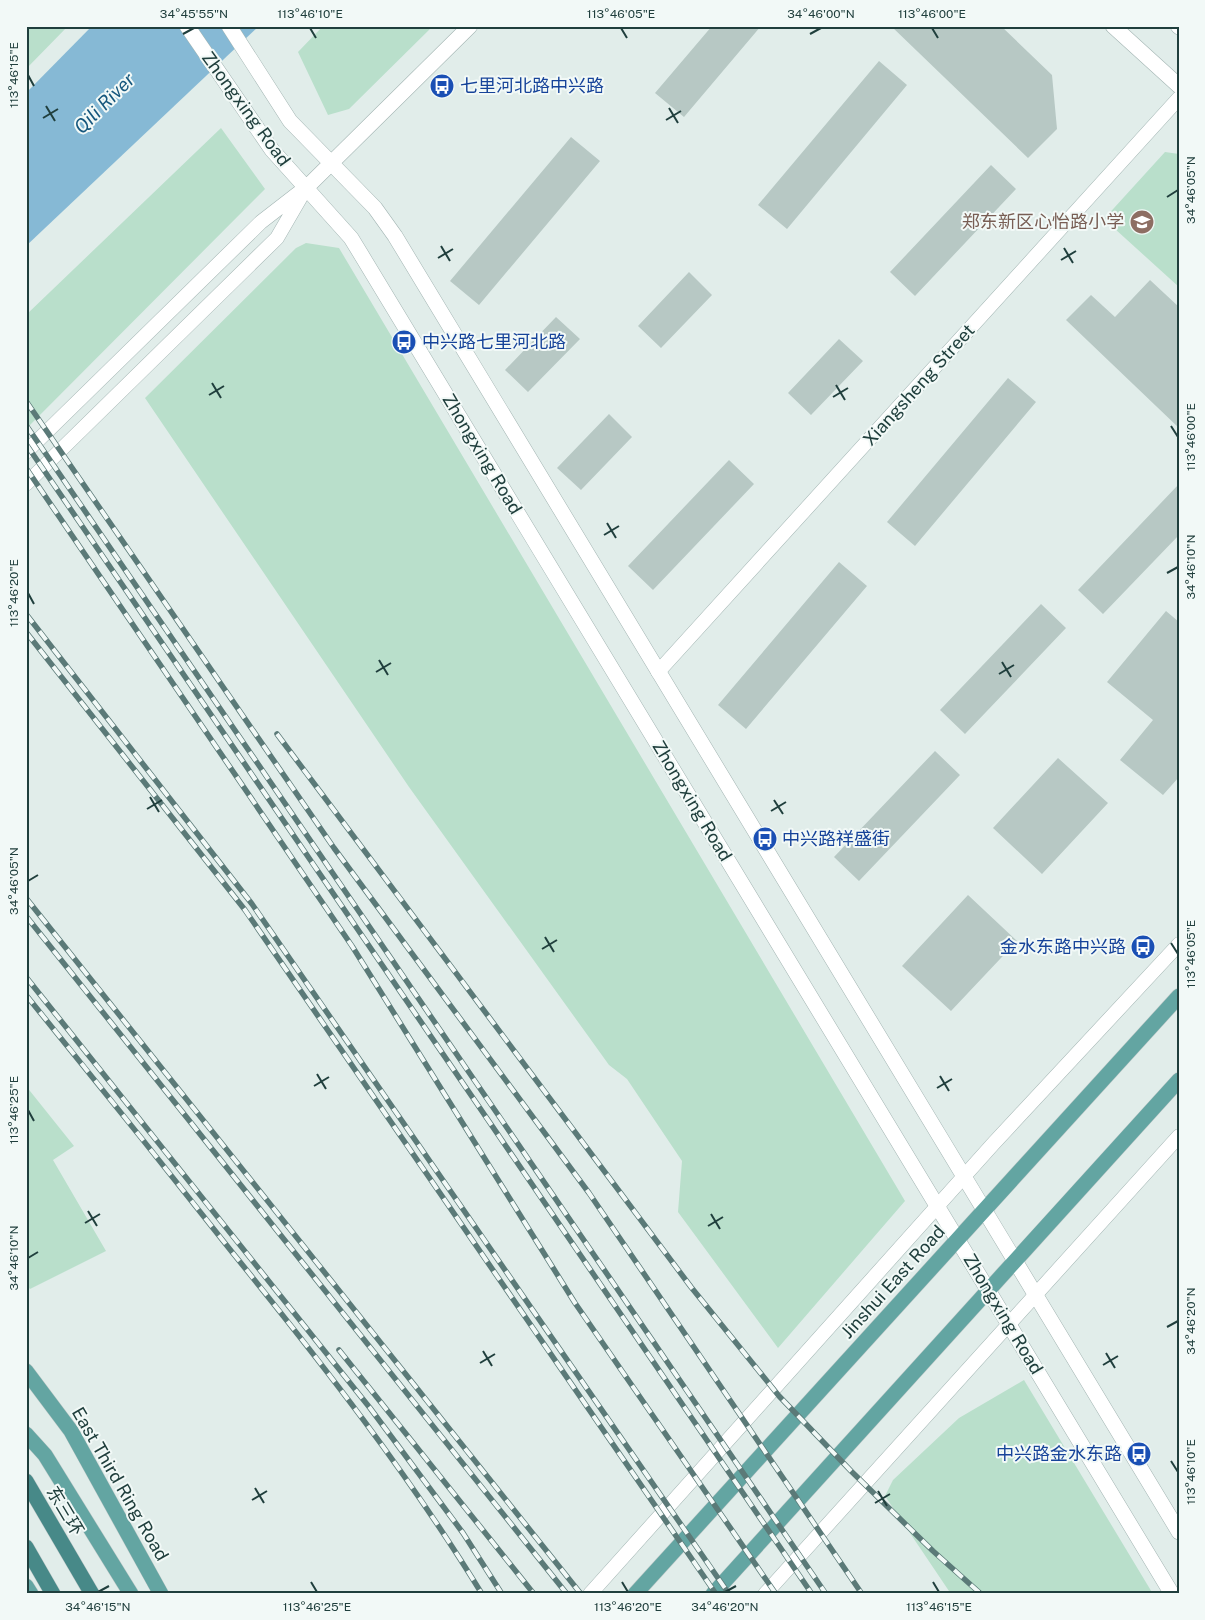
<svg xmlns="http://www.w3.org/2000/svg" width="1205" height="1620" viewBox="0 0 1205 1620" font-family="'Public Sans','Noto Sans SC',sans-serif">
<style>
.green{fill:#b9dfcb}
.water{fill:#86b9d5}
.building{fill:#b7c8c4}
.lines{fill:none;stroke-linecap:round;stroke-linejoin:round}
.minor-casing{stroke:#a3b5b3;stroke-width:15}
.tertiary-casing{stroke:#a3b5b3;stroke-width:16}
.primary-casing{stroke:#c1c9c9;stroke-width:16}
.trunk-casing{stroke:#c1c9c9;stroke-width:16}
.minor{stroke:#fff;stroke-width:14}
.tertiary{stroke:#fff;stroke-width:15}
.primary{stroke:#63a5a2;stroke-width:15}
.trunk{stroke:#478988;stroke-width:15}
.rail-casing{stroke:#5b7a78;stroke-width:5.5}
.rail{stroke:#f2f9f7;stroke-width:4;stroke-dasharray:11;stroke-linecap:butt}
.ticks{fill:none;stroke:#203f3d;stroke-width:2}
.labels{text-anchor:middle;stroke-width:4;stroke-linejoin:round;paint-order:stroke}
.transit-label{font-size:18px;fill:#164399;stroke:#f2f9f7;text-anchor:start}
.street-label{font-size:18px;fill:#203f3d;stroke:#f2f9f7}
.education-label{font-size:18px;fill:#785e54;stroke:#f2f9f7;text-anchor:end}
.water-label{font-size:19px;font-style:italic;fill:#17587e;stroke:#f2f9f7}
.neatline{fill:none;stroke:#203f3d;stroke-width:2}
.ticks-label{font-size:12px;text-anchor:middle;fill:#203f3d}
</style>
<rect width="100%" height="100%" fill="#e1edea"/>
<path class="green" d="M26,26H68L26,69Z
M323,26H433L349,109L328,115L298,52Z
M221,128L265,189L26,429V315Z
M1165,152L1179,154V287L1104,219Z
M306,243L339,248L905,1201L778,1348L678,1212L682,1161L627,1079L609,1065L409,787L145,398L296,248Z
M26,1086L74,1146L53,1160L106,1251L30,1289L26,1285Z
M1024,1380L1153,1594H951L885,1496L893,1480L959,1418Z"/>
<path class="water" d="M92,26H259L26,246V93Z"/>
<path class="building" d="M712,26H761L684,117L655,93Z
M891,26H1001L1052,75L1057,129L1028,158Z
M879,61L907,85L787,229L758,205Z
M571,137L600,161L479,305L450,281Z
M991,165L1016,189L915,296L890,272Z
M689,272L712,295L661,348L638,326Z
M1150,280L1179,307V428L1066,320L1091,295L1115,317Z
M556,317L580,339L528,392L505,370Z
M839,339L863,361L811,415L788,393Z
M1008,378L1036,402L915,546L887,522Z
M609,414L632,437L581,490L557,468Z
M729,460L754,484L653,590L628,566Z
M1179,484V535L1103,614L1078,590Z
M839,562L867,586L746,729L718,705Z
M1041,604L1066,628L965,734L940,710Z
M1166,611L1179,622V777L1163,795L1120,760L1153,720L1107,682Z
M935,751L960,775L859,881L834,857Z
M1058,758L1108,803L1042,874L993,828Z
M968,895L1017,941L951,1011L902,966Z"/>
<g class="lines">
<defs>
<path id="minor" d="M26,452L261,222L301,191
M26,484L277,238L306,188
M658,672L1179,98
M590,1594L993,1144L1179,944
M765,1594L1179,1136"/>
<path id="tertiary" d="M187,26L272,150L351,238L362,256L1172,1594
M229,26L290,121L375,208L395,236L1179,1532
M1113,26L1179,86
M1178,26L1179,27
M306,188L470,26"/>
<path id="primary" d="M26,1371L71,1431L161,1594
M26,1434L45,1455L131,1594
M26,1586L31,1594
M635,1594L1179,996
M713,1594L1179,1080"/>
<path id="trunk" d="M26,1481L92,1594
M26,1547L53,1594"/>
</defs>
<use href="#minor" class="minor-casing"/>
<use href="#tertiary" class="tertiary-casing"/>
<use href="#primary" class="primary-casing"/>
<use href="#trunk" class="trunk-casing"/>
<use href="#minor" class="minor"/>
<use href="#tertiary" class="tertiary"/>
<use href="#primary" class="primary"/>
<use href="#trunk" class="trunk"/>
<defs>
<path id="rail" d="M26,401L334,848L589,1193L862,1594
M26,425L826,1594
M26,444L812,1594
M26,468L352,946L575,1303L776,1594
M26,614L252,904L729,1594
M26,632L245,910L716,1594
M277,734L691,1287L779,1396L851,1471L933,1551L981,1594
M26,898L581,1594
M26,916L567,1594
M26,977L370,1408L463,1533L502,1594
M26,995C95,1080 164,1166 232,1252C321,1362 408,1473 482,1594
M339,1350L534,1594"/>
</defs>
<use href="#rail" class="rail-casing"/>
<use href="#rail" class="rail"/>
</g>
<path class="ticks" d="M310,28L316,38M621,28L627,38M932,28L938,38M183,34L194,28M810,34L821,28M28,75L34,86M46,106L55,121M669,108L678,123M43,118L58,109M666,120L681,111M1167,197L1178,190M441,246L450,261M1064,248L1073,263M438,258L453,249M1061,260L1076,251M212,383L221,398M836,385L845,400M209,395L224,386M833,397L848,388M1171,426L1178,437M607,523L616,538M604,535L619,526M1167,573L1178,567M28,593L34,604M379,660L388,675M1002,662L1011,677M376,672L391,663M999,674L1014,665M150,797L159,812M774,800L783,814M147,809L162,800M771,811L786,802M28,881L38,875M545,937L554,952M1171,943L1178,954M542,949L557,940M317,1074L326,1089M940,1076L949,1091M314,1086L329,1077M937,1088L952,1079M28,1110L34,1121M88,1211L97,1226M711,1214L720,1229M85,1223L100,1214M708,1226L723,1217M28,1258L38,1252M1167,1327L1178,1321M483,1351L492,1366M1106,1353L1115,1368M480,1363L495,1354M1103,1365L1118,1356M1171,1461L1178,1472M255,1488L264,1503M878,1491L887,1506M252,1500L267,1491M875,1503L890,1494M311,1582L317,1592M622,1582L628,1592M933,1582L939,1592M98,1592L109,1586M725,1592L736,1586"/>
<defs>
<symbol id="bus-disc" viewBox="-11 -11 22 22"><circle r="9.5" fill="#1a4fb4" stroke="#f2f9f7"/><path d="M-5-6H5V4H4V6H2V4H-2V6H-4V4H-5ZM-3.5-4V0h7V-4ZM-3.5 1.2v1.5H-2V1.2ZM2 1.2v1.5H3.5V1.2Z" fill="#fff"/></symbol>
<symbol id="school-disc" viewBox="-11 -11 22 22"><circle r="9.5" fill="#8d6e63" stroke="#f2f9f7"/><path d="M0-5L7-2L0 1L-7-2ZM-4 1L0 2.5L4 1V4Q0 6-4 4Z" fill="#fff"/></symbol>
</defs>
<g fill-rule="evenodd">
<use href="#bus-disc" x="428" y="72" width="28" height="28"/>
<use href="#school-disc" x="1128" y="208" width="28" height="28"/>
<use href="#bus-disc" x="390" y="328" width="28" height="28"/>
<use href="#bus-disc" x="751" y="825" width="28" height="28"/>
<use href="#bus-disc" x="1129" y="933" width="28" height="28"/>
<use href="#bus-disc" x="1125" y="1440" width="28" height="28"/>
</g>
<g class="labels">
<g class="transit-label">
<text x="460" y="92">七里河北路中兴路</text>
<text x="422" y="348">中兴路七里河北路</text>
<text x="782" y="845">中兴路祥盛街</text>
<text x="1126" y="953" text-anchor="end">金水东路中兴路</text>
<text x="1122" y="1460" text-anchor="end">中兴路金水东路</text>
</g>
<g class="street-label">
<text transform="translate(246 109) rotate(54)" y="6">Zhongxing Road</text>
<text transform="translate(919 385) rotate(-48)" y="6">Xiangsheng Street</text>
<text transform="translate(482 454) rotate(59)" y="6">Zhongxing Road</text>
<text transform="translate(692 801) rotate(59)" y="6">Zhongxing Road</text>
<text transform="translate(893 1282) rotate(-48)" y="6">Jinshui East Road</text>
<text transform="translate(1003 1314) rotate(59)" y="6">Zhongxing Road</text>
<text transform="translate(120 1484) rotate(60)" y="6">East Third Ring Road</text>
<text transform="translate(65 1511) rotate(59)" y="6">东三环</text>
</g>
<g class="education-label">
<text x="1124" y="228">郑东新区心怡路小学</text>
</g>
<g class="water-label">
<text transform="translate(104 103) rotate(-45)" y="7">Qili River</text>
</g>
</g>
<rect width="1205" height="1620" fill="none" stroke="#f2f9f7" stroke-width="55"/>
<rect x="28" y="28" width="1150" height="1564" class="neatline"/>
<g class="ticks-label">
<text x="194" y="18">34°45'55"N</text>
<text x="310" y="18">113°46'10"E</text>
<text x="621" y="18">113°46'05"E</text>
<text x="821" y="18">34°46'00"N</text>
<text x="932" y="18">113°46'00"E</text>
<text transform="translate(14 75) rotate(-90)" y="4">113°46'15"E</text>
<text transform="translate(1191 190) rotate(-90)" y="4">34°46'05"N</text>
<text transform="translate(1191 437) rotate(-90)" y="4">113°46'00"E</text>
<text transform="translate(1191 567) rotate(-90)" y="4">34°46'10"N</text>
<text transform="translate(14 593) rotate(-90)" y="4">113°46'20"E</text>
<text transform="translate(14 881) rotate(-90)" y="4">34°46'05"N</text>
<text transform="translate(1191 954) rotate(-90)" y="4">113°46'05"E</text>
<text transform="translate(14 1110) rotate(-90)" y="4">113°46'25"E</text>
<text transform="translate(14 1258) rotate(-90)" y="4">34°46'10"N</text>
<text transform="translate(1191 1321) rotate(-90)" y="4">34°46'20"N</text>
<text transform="translate(1191 1472) rotate(-90)" y="4">113°46'10"E</text>
<text x="98" y="1611">34°46'15"N</text>
<text x="317" y="1611">113°46'25"E</text>
<text x="628" y="1611">113°46'20"E</text>
<text x="725" y="1611">34°46'20"N</text>
<text x="939" y="1611">113°46'15"E</text>
</g>
</svg>
